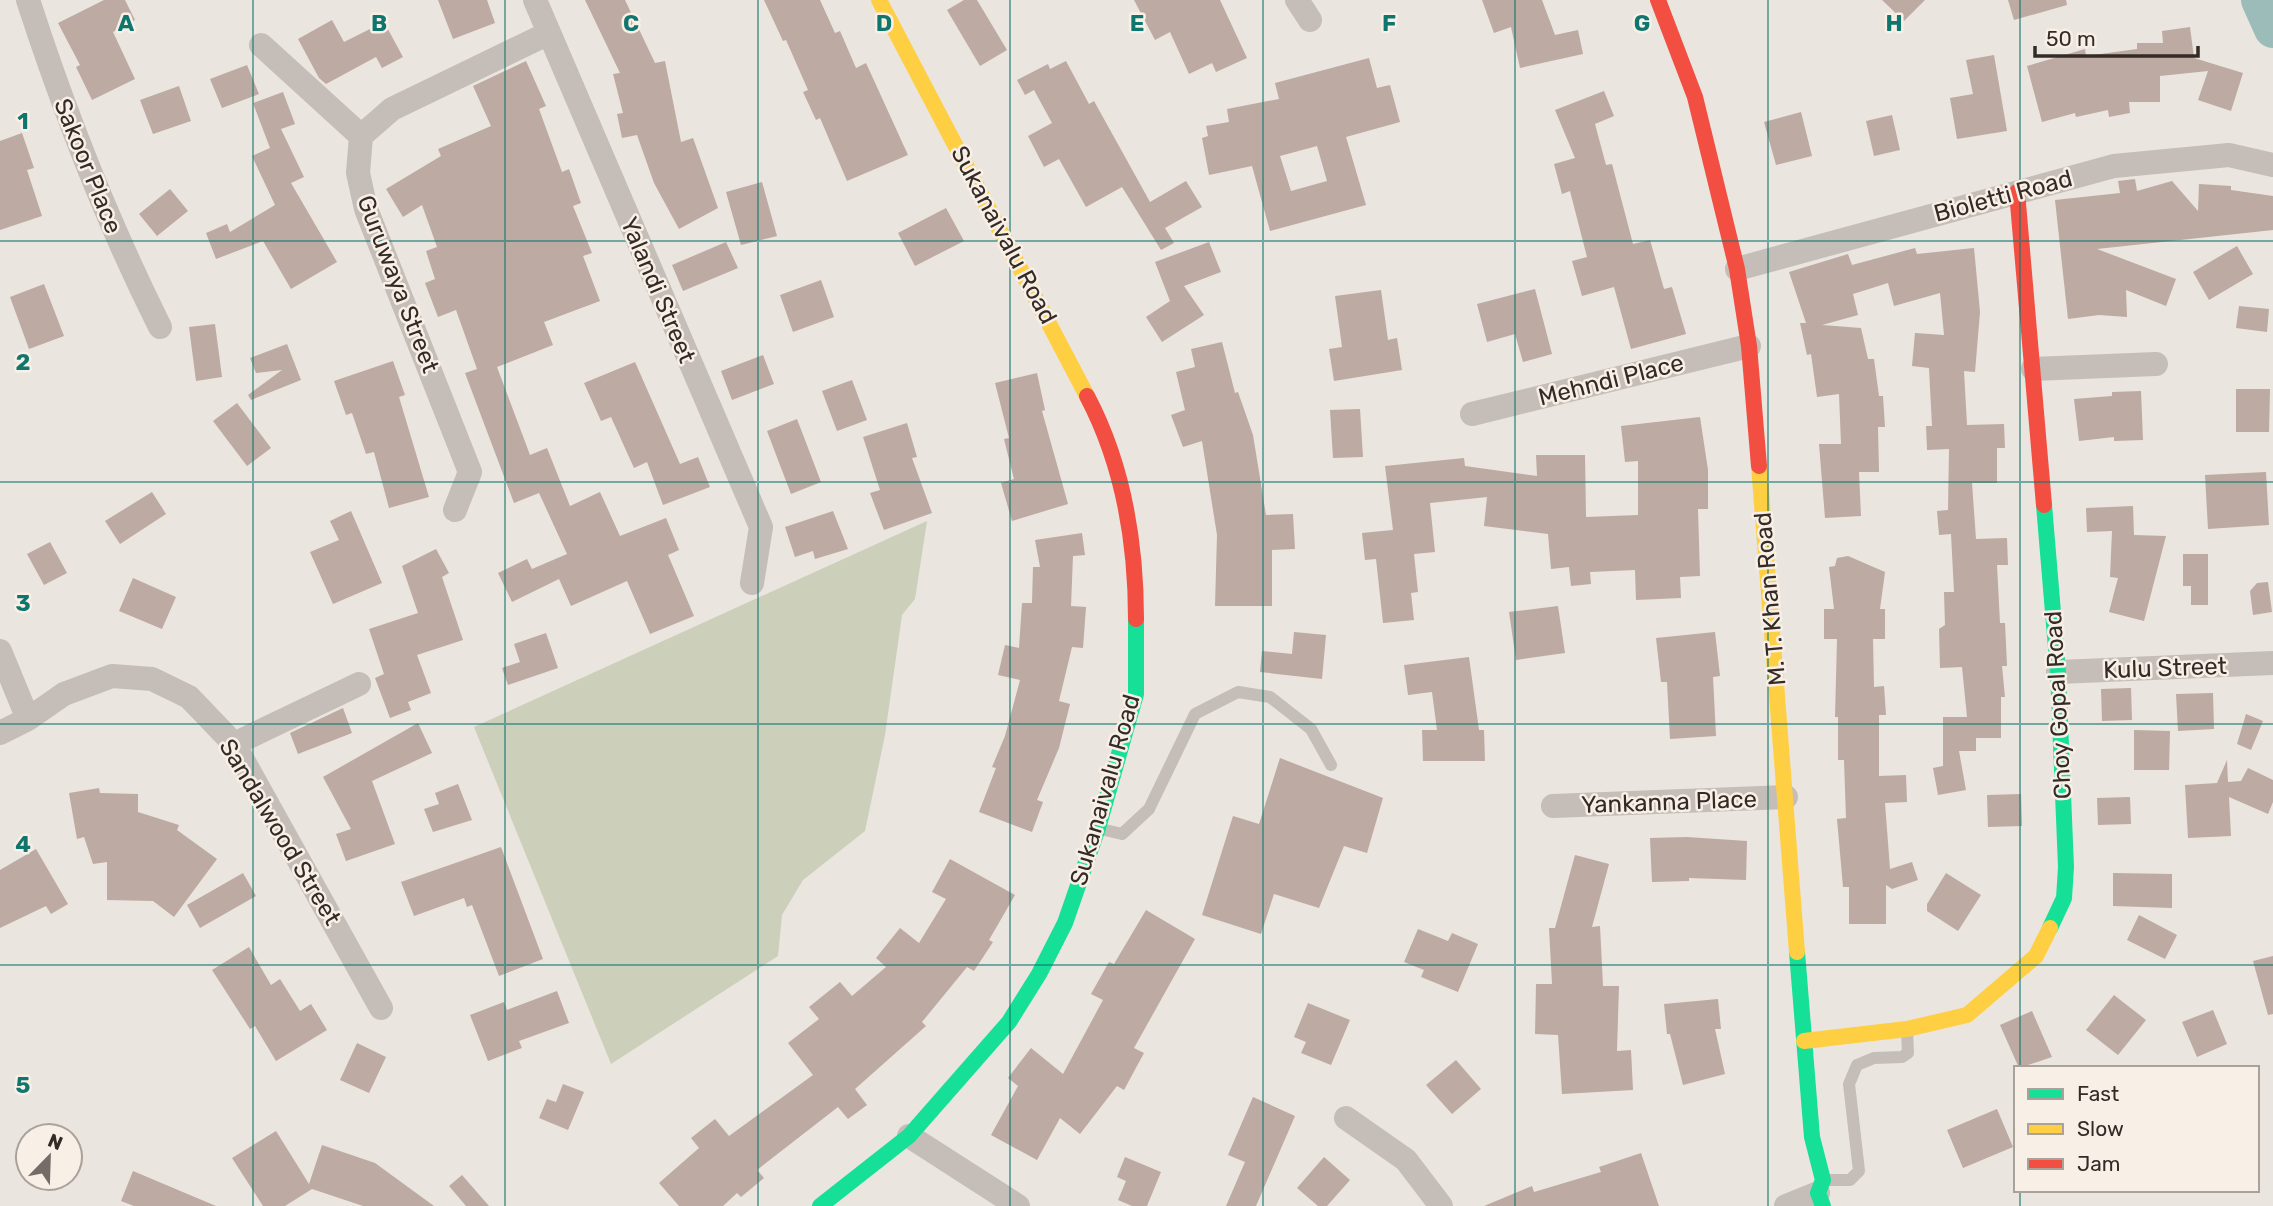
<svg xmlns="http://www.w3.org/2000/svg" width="2273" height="1206" viewBox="0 0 2273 1206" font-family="Rubik,sans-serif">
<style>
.green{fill:#cccfba}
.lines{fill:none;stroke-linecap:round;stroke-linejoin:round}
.river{stroke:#9cbcba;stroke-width:38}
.building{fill:#bdaaa2;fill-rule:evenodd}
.lane{stroke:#c4bdb8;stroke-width:12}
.street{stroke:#c4bdb8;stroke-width:24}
.fast{stroke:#16e098;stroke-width:16}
.slow{stroke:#ffcf43;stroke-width:16}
.jam{stroke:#f24e42;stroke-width:16}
.grid{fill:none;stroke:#0f766e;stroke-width:2;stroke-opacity:0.55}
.labels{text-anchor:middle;stroke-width:5;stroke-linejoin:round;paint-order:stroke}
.street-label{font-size:24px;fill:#342b27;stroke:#f8efe6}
.grid-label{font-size:23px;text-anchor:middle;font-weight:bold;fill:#0f766e;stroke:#f8efe6;stroke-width:5;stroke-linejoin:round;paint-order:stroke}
</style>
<rect width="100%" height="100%" fill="#eae5df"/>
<path class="green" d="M927,521L915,599L902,615L885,735L865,831L803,880L782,915L778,956L611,1064L474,727Z"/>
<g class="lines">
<path class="river" d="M2260,0L2273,29"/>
</g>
<path class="building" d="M104,0H125L135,20L113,32L135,79L92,100L76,67L80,65L58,23Z
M438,0H487L495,23L453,39Z
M585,0H625L655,63L665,61L681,142L693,138L718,208L679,229L654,183L637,135L622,138L617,114L623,113L613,74L620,73Z
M764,0H820L835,33L840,31L856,68L866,63L908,155L847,181L820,118L816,120L803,92L808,90L786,40L783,41Z
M964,0H977L1007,50L980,66L947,10Z
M1134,0H1220L1247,58L1216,72L1212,63L1189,74L1170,32L1155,40Z
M1482,0H1542L1555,35L1578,30L1583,54L1520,68L1511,27L1494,33Z
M1882,0H1925L1904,21Z
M2008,0H2066L2067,5L2014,20Z
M332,20L344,42L384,22L403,57L382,68L376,57L326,84L319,78L298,39Z
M2190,27L2194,58L2243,73L2231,111L2198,100L2208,71L2160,76V102H2129L2130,113L2109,117L2108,110L2076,117L2075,113L2042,122L2027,66L2085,49L2086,56L2137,49V43H2163L2162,31Z
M1994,55L2007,131L1957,139L1950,98L1973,94L1966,60Z
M1369,58L1377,88L1390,85L1400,122L1346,137L1366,205L1270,231L1252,166L1209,175L1202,138L1208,136L1206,126L1229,122L1227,109L1279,99L1275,83ZM1317,146L1327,181L1291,191L1280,156Z
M526,61L546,106L539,109L562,172L569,169L581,203L573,206L592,253L583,256L600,301L544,322L553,345L497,367L530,455L547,448L570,506L600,492L620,536L666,518L679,550L668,555L694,616L650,634L627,581L571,606L559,579L512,602L498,573L527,559L532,569L567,554L539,493L514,503L465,373L477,369L456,310L438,317L425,283L435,279L426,251L437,247L422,205L403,217L386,189L441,156L438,149L491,126L473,86Z
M1066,61L1089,104L1094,101L1150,202L1186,181L1202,207L1165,228L1174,243L1161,250L1122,187L1086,207L1059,159L1044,167L1028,136L1052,123L1034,90L1025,95L1017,80L1048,64L1050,69Z
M247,65L259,94L222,108L210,79Z
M179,86L191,121L153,134L140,100Z
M1604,91L1614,116L1595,124L1606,165L1612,164L1633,244L1650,240L1664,289L1672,287L1686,334L1631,349L1614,287L1582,296L1572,261L1587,257L1570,191L1562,194L1554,164L1575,158L1555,110Z
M283,92L295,124L281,129L304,177L291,183L337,262L291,289L263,241L216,259L206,233L227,224L230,232L275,205L252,156L270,148L253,103Z
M1801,112L1812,156L1776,165L1764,122Z
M1892,115L1900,150L1874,156L1866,121Z
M22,133L34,168L27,170L42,216L0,230V141Z
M2135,179L2137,191L2172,181L2198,211L2199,184L2231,186V190L2273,196V230L2097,249L2176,279L2166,306L2126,290L2127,317L2099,315L2068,319L2055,200L2120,193L2118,181Z
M762,182L777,236L741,245L726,192Z
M170,189L188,211L157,236L139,214Z
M946,208L964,241L915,266L898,233Z
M726,242L738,268L683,291L672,265Z
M1209,242L1221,272L1184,286L1204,315L1162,342L1146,317L1170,301L1155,262Z
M2237,246L2253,274L2209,300L2193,272Z
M1915,248L1917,254L1974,248L1980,312L1975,372L1964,371L1967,425L2004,424L2005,448H1997V483H1972L1976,539L2007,538L2008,565H1997L2000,623H2005L2007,666H2002L2005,697H2001V738H1976V751H1959L1966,790L1938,795L1933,768L1943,766V717H1967L1962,667L1940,668L1939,629L1945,625L1944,592H1954L1951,534L1939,535L1937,511L1948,510L1949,449L1927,450L1926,426H1932L1929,368L1912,366L1915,333L1944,335L1940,293L1894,306L1888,283L1853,294L1858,315L1822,325L1861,328L1868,359H1874L1879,396H1883L1885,427H1878L1879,472H1859L1861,516L1825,518L1819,444H1841L1839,394L1817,397L1811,354L1807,355L1800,323H1806L1789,272L1848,254L1852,265Z
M821,280L834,317L793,332L780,295Z
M44,284L64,336L29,349L10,297Z
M1535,289L1552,354L1523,362L1515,334L1487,342L1477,304Z
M1381,290L1388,340L1397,338L1402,370L1334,381L1329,349L1342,347L1335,296Z
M2239,306L2269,309L2267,332L2236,328Z
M215,324L222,377L196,381L189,327Z
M1222,342L1235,393L1238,392L1253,435L1266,515L1293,514L1295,549L1272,550V606H1215L1217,535L1202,441L1183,447L1171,415L1185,410L1176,372L1195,367L1191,349Z
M287,344L301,380L251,400L248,395L282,370L256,373L250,358Z
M763,355L774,384L732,400L721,371Z
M393,361L405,395L399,397L429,497L389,508L374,452L366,454L352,413L346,415L334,381Z
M635,362L680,464L698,457L710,487L663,505L647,462L634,468L611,417L601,421L584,383Z
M1037,373L1045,410L1042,411L1068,504L1012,521L1001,483L1014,479L1004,439L1009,438L995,383Z
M852,380L867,420L837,431L822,391Z
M2236,389H2270L2269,432H2236Z
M2141,391L2143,440L2114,441V437L2079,441L2074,399L2112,396V392Z
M237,403L271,448L247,466L213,421Z
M1360,409L1363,457L1333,458L1330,410Z
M1700,417L1708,470V509H1698L1700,576L1680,577L1681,598L1636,600L1635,570L1590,572L1591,584L1571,586L1569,567L1551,569L1548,534L1484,526L1487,497L1430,503L1435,552L1414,554L1418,592L1411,593L1414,620L1383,623L1376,559L1365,560L1362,533L1393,530L1385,466L1464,458L1465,466L1537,476L1536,455H1585L1586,517L1638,515V461L1625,462L1621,426Z
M797,419L821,482L791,494L767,431Z
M907,423L917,457L912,458L932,513L884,530L870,493L880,490L863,437Z
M2266,472L2269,525L2208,529L2205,475Z
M152,492L166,514L120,544L105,521Z
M2133,506L2134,535L2166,536L2144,621L2109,612L2118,578L2110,577L2112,531L2087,532L2086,508Z
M351,511L382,583L333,604L310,552L339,540L330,521Z
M833,511L848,549L815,559L813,551L795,557L785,527Z
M1082,533L1085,555L1073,556L1071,606L1086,607L1083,648L1072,647L1059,701L1070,704L1059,748L1037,800L1043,802L1032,832L979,812L996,768L992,767L1005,736L1020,680L998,675L1005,645L1019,648L1022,603H1032L1033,567H1040L1035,540Z
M50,542L67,573L44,585L27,554Z
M436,549L449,573L442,577L463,640L417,655L431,693L408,702L411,710L390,718L375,678L384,674L369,629L418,613L402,566Z
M2183,554H2208V605H2191V586H2183Z
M1848,556L1885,572L1880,609H1885V639H1873L1874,687L1884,686L1886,715H1879V776L1906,775L1907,802L1885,803L1890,869L1912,862L1918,880L1892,889L1886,885V924H1849V887H1843L1837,819L1846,818L1844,760H1838V717H1835L1837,639H1824V609H1834L1829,567L1835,566L1837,558Z
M133,578L176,597L162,629L119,611Z
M2268,582L2272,612L2253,615L2250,591L2257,583Z
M1558,606L1565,653L1516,660L1509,612Z
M1294,632L1326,635L1322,679L1260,672L1262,651L1292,654Z
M1715,632L1720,676L1713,677L1716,736L1670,739L1667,682H1661L1656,638Z
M546,633L558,668L508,685L502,668L520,662L514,644Z
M1469,657L1479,730H1484L1485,761H1423L1422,730H1437L1432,692L1408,695L1404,665Z
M2131,688L2132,720L2102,721L2101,689Z
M2213,693L2214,729L2178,731L2176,694Z
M343,708L352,733L298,754L290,733Z
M2246,714L2263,721L2251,750L2237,744Z
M418,723L432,753L372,781L395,844L346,861L336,834L351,829L323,777Z
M2134,730L2170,731L2169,770H2134Z
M1280,758L1383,798L1367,853L1344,846L1319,908L1274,894L1261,934L1202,915L1233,816L1259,824Z
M2227,760L2228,782L2241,781L2248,768L2273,780V802L2268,814L2229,797L2231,836L2188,838L2185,785L2217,783Z
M458,784L472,820L433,832L424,809L439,804L435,793Z
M99,788L100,793L138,794V812L179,825L177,830L217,859L174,917L153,901L107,900V862L93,864L84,837L77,839L69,793Z
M2021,794L2022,826L1988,827L1987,795Z
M2130,797L2131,824L2098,825L2097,798Z
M1687,837L1747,841L1746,880L1689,878V881L1652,882L1650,838Z
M501,847L543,959L499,976L472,905L467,907L464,898L414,916L401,882Z
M36,849L68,904L51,914L46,906L0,928V870Z
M1575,855L1609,864L1592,927L1600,926L1603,986H1619L1617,1051L1631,1050L1633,1090L1562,1094L1558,1035L1535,1034L1536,984H1552L1549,928H1555Z
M950,859L1015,895L989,940L993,942L974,971L967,967L922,1022L926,1026L855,1089L867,1105L848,1119L838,1107L757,1170L764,1178L741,1197L737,1193L723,1206H679L659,1183L699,1148L691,1138L715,1119L729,1136L813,1075L788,1043L819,1019L809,1007L840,982L852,996L886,967L876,958L900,928L919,943L946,899L932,892Z
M243,873L256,896L200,928L187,905Z
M1946,873L1981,895L1958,931L1927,911V904Z
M2113,873L2172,874V908L2113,906Z
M1146,910L1195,939L1134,1048L1144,1053L1124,1090L1117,1086L1080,1134L1060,1118L1037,1160L991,1135L1018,1086L1008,1078L1031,1048L1063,1074L1103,1000L1091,994L1109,962L1114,964Z
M2139,915L2177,935L2165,959L2127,940Z
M1418,929L1448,941L1452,933L1478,944L1458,992L1421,977L1424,970L1404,962Z
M249,947L271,985L280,979L300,1011L311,1004L327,1030L276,1061L255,1026L250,1029L212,970Z
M2273,956V1014L2268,1015L2253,961Z
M557,991L569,1023L519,1041L522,1048L488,1061L470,1015L504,1002L507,1010Z
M2114,995L2146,1020L2118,1055L2086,1030Z
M1718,999L1721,1029H1715L1725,1074L1683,1085L1670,1034H1667L1664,1004Z
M1308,1003L1350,1020L1331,1065L1301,1053L1306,1042L1294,1037Z
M2213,1010L2227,1044L2197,1057L2182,1022Z
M2032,1011L2052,1057L2019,1068L2000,1025Z
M357,1043L386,1057L369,1093L340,1080Z
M1456,1060L1481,1089L1452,1114L1426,1085Z
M563,1084L584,1092L568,1130L539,1118L547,1099L556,1102Z
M1253,1097L1295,1116L1256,1206H1226L1245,1162L1228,1155Z
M1997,1109L2013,1147L1963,1168L1947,1130Z
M276,1131L309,1184L322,1145L375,1163L434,1206H363L312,1189L285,1206H263L232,1158Z
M1641,1153L1659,1206H1484L1532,1186L1534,1192L1601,1172L1599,1167Z
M1125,1157L1161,1172L1147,1206H1132L1118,1200L1126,1181L1117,1177Z
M1324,1157L1350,1180L1327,1206H1318L1297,1188Z
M133,1171L216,1206H134L121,1201Z
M462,1175L489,1206H466L449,1186Z"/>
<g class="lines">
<path class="lane" d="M1101,829L1122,834L1149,809L1195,714L1238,692L1270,697L1311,729L1331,765
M1827,1180H1850L1859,1171L1849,1084L1857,1065L1874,1058L1902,1057L1908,1053L1907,1031"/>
<path class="street" d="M28,0C65,114 106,219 160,327
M535,0L761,527L752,583
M1297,0L1310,20
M261,45L361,136
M1737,269L2114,166L2229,155L2273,165
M2033,369L2156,364
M1472,414L1749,346
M455,510L470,472L366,209L358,173L361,136L392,109L547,34
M0,651L28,719
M2058,672L2273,663
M0,733L28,719L64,694L112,676L152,679L189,697L234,744L381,1008
M234,744L359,684
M1553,806L1786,797
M1346,1118L1406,1160L1441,1206
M909,1136L1018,1206
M1786,1206L1818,1193"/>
<path class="fast" d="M2044,505L2058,672L2066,867L2064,898L2050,928
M1797,952L1812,1137L1823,1180L1818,1193L1823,1206
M820,1206L909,1136L1009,1022L1039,974L1065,923L1098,828L1136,694V619"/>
<path class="slow" d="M879,0L1087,396
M1759,466L1797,952
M1804,1041L1907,1029L1967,1015L2036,956L2050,928"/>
<path class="jam" d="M1658,0L1695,97L1737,269L1749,346L1759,466
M2017,192L2044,505
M1087,396C1124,466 1136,542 1136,619"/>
</g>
<path class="grid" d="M253,0V1206M505,0V1206M758,0V1206M1010,0V1206M1263,0V1206M1515,0V1206M1768,0V1206M2020,0V1068M0,241H2273M0,482H2273M0,724H2273M0,965H2273M2020,1190V1206"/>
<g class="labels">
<g class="street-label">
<text transform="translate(88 166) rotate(68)" y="8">Sakoor Place</text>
<text transform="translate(2003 196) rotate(-15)" y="8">Bioletti Road</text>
<text transform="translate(1004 235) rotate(62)" y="8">Sukanaivalu Road</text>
<text transform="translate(398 284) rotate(69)" y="8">Guruwaya Street</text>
<text transform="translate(658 290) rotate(67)" y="8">Yalandi Street</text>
<text transform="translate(1611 380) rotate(-14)" y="8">Mehndi Place</text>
<text transform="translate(1770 599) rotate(-95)" y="8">M. T. Khan Road</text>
<text transform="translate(2165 668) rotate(-2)" y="8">Kulu Street</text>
<text transform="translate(2058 705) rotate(-93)" y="8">Choy Gopal Road</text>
<text transform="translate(1105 790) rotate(-74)" y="8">Sukanaivalu Road</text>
<text transform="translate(1669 802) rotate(-2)" y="8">Yankanna Place</text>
<text transform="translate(280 832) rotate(59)" y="8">Sandalwood Street</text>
</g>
</g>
<g class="grid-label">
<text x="126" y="31">A</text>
<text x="379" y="31">B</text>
<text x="631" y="31">C</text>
<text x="884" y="31">D</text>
<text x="1137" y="31">E</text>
<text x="1389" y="31">F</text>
<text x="1642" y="31">G</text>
<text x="1894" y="31">H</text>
<text x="23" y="129">1</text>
<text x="23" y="370">2</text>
<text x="23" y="611">3</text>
<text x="23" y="852">4</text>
<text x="23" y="1093">5</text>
</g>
<rect x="2014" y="1066" width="245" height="126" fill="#f8efe6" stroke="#aaa19a" stroke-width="2"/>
<rect x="2028" y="1089" width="35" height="10" fill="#16e098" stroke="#aaa19a" stroke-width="2"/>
<text x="2077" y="1101" font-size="21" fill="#342b27">Fast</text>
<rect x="2028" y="1124" width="35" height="10" fill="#ffcf43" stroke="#aaa19a" stroke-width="2"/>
<text x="2077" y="1136" font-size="21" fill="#342b27">Slow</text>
<rect x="2028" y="1159" width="35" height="10" fill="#f24e42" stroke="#aaa19a" stroke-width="2"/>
<text x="2077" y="1171" font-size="21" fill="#342b27">Jam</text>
<g transform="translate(49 1157) rotate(23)"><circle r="33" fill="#f8efe6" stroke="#aaa19a" stroke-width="2"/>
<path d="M0-5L12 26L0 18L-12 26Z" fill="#746c67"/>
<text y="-10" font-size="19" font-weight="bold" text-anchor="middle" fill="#342b27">N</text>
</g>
<path d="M2035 46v10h163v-10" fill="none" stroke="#342b27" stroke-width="3.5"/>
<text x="2046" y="46" font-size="21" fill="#342b27" stroke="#f8efe6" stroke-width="5" paint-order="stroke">50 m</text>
</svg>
